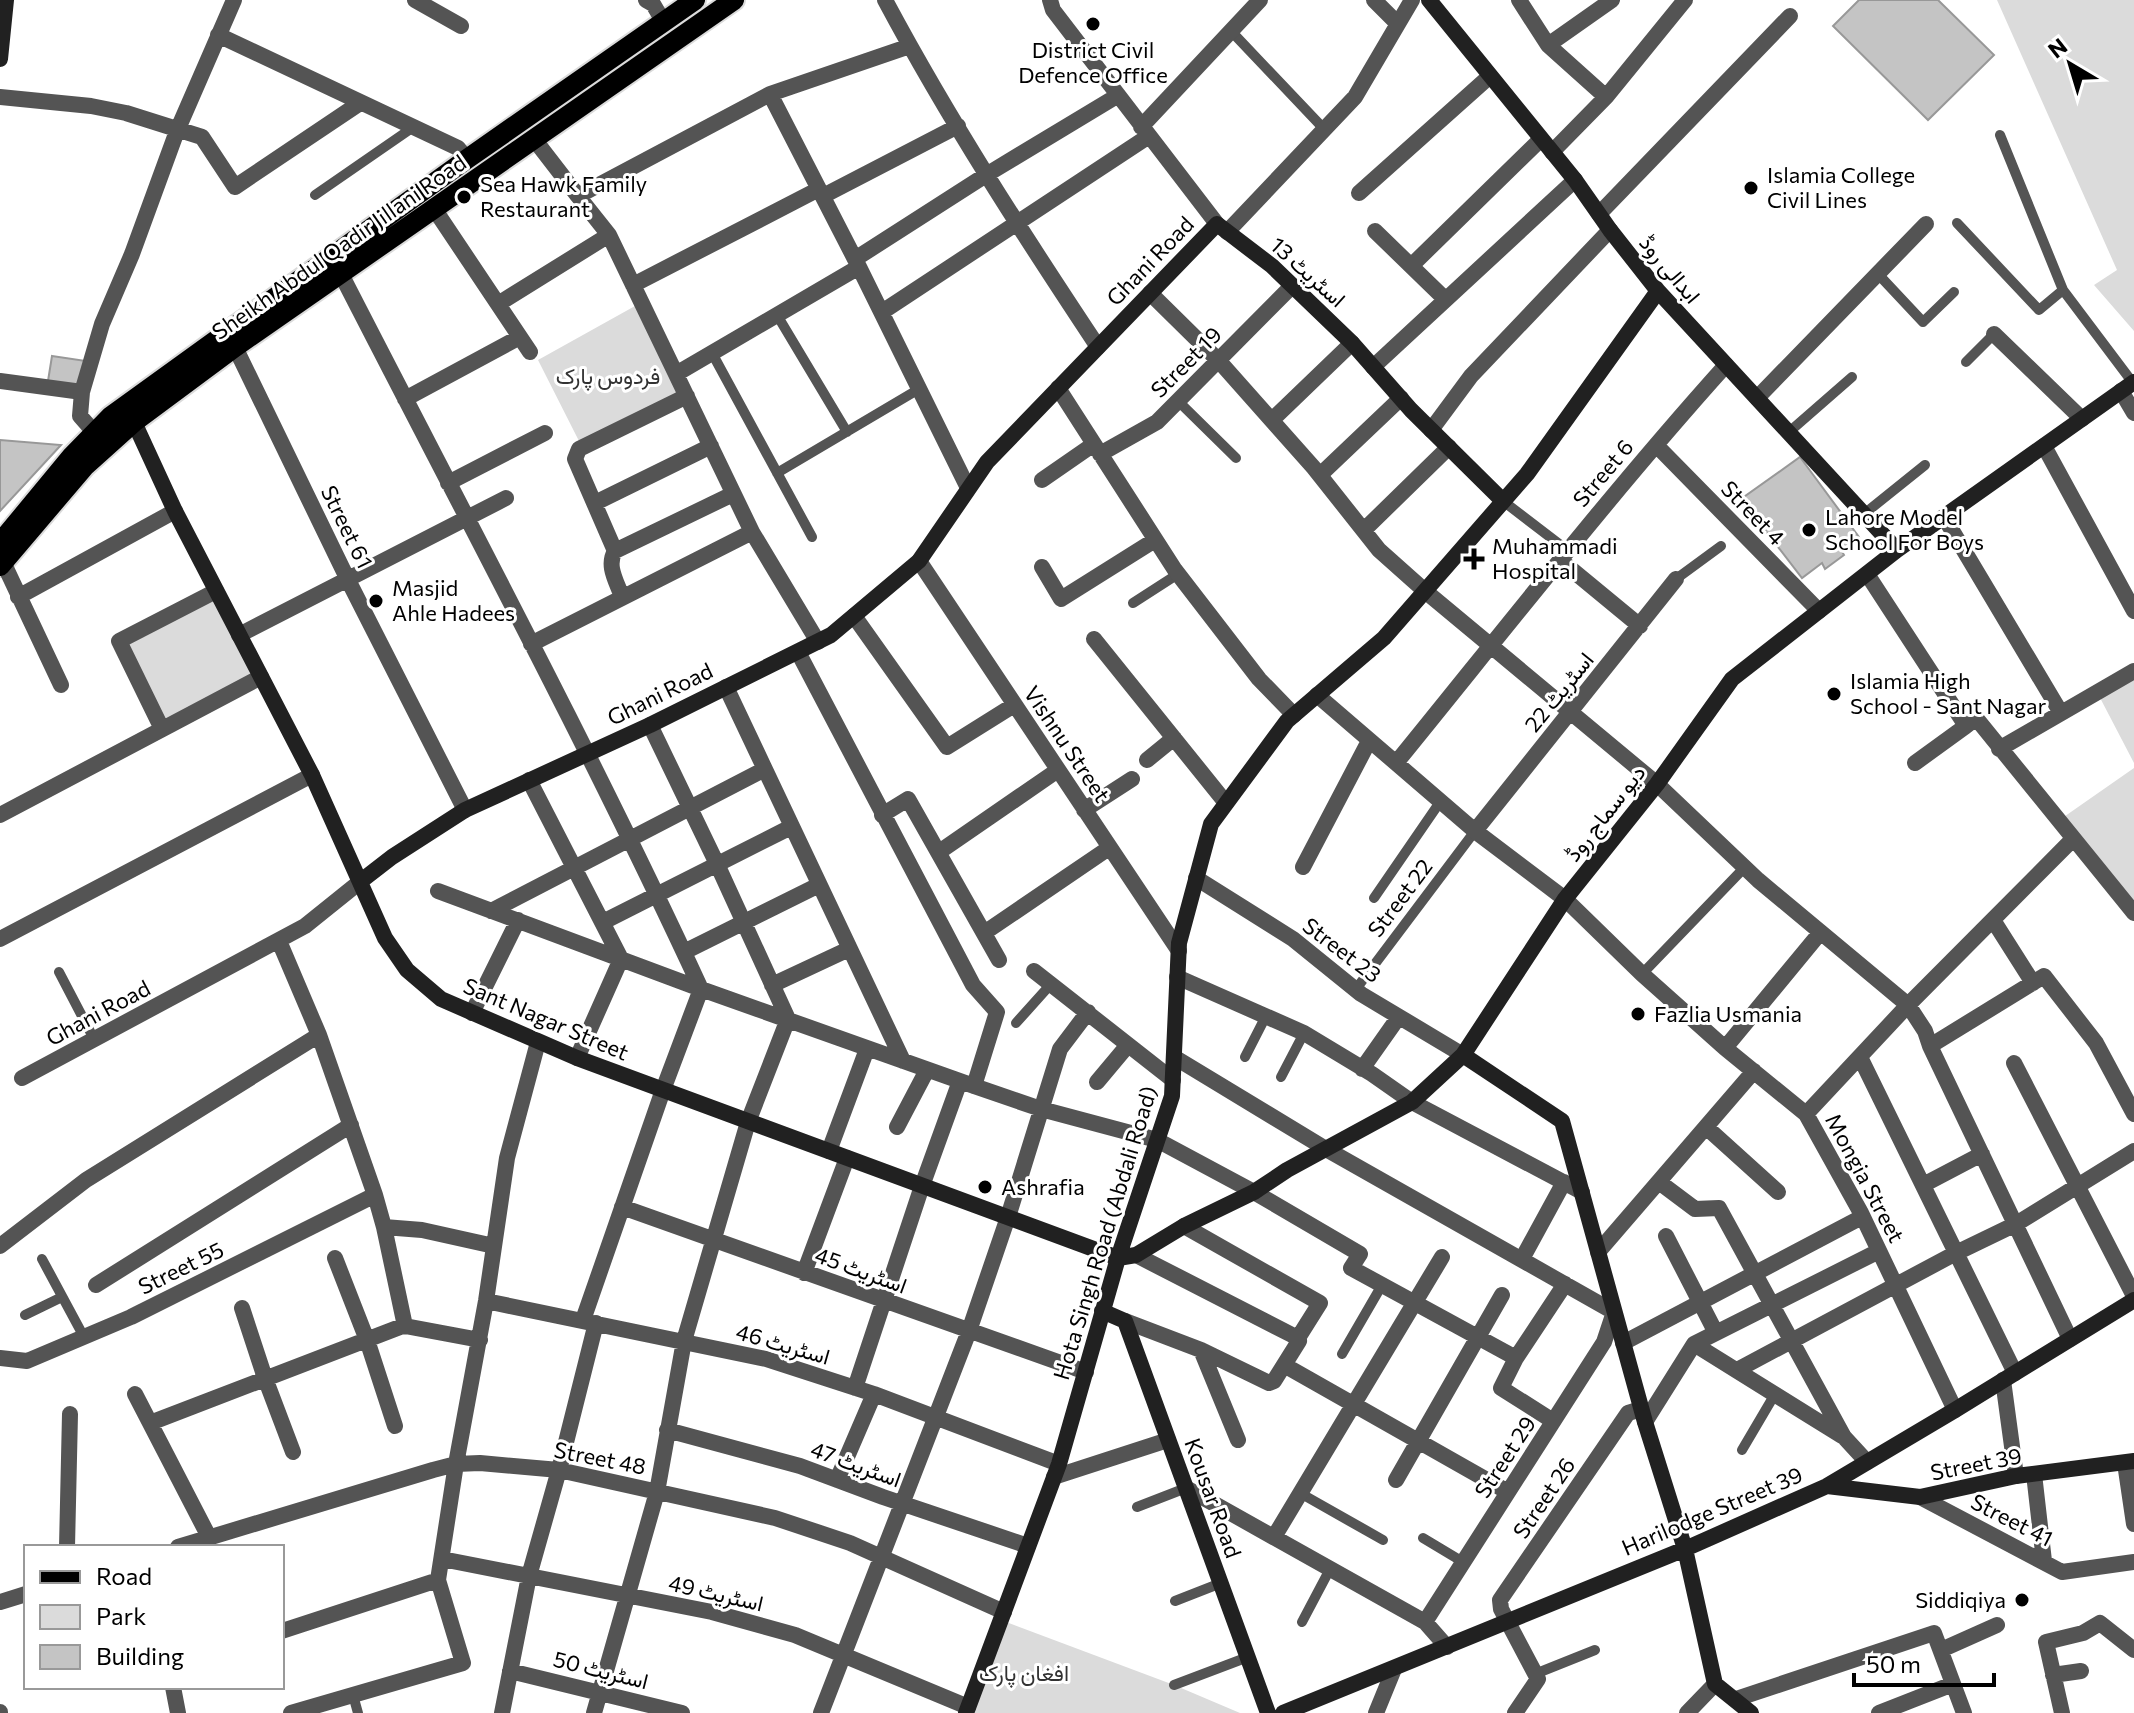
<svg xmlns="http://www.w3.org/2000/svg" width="2134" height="1713" viewBox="0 0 2134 1713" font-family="Commissioner,Vazirmatn,sans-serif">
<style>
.green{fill:#dbdbdb}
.building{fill:#c4c4c4;stroke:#989898;stroke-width:2}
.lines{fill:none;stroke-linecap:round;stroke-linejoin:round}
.primary-casing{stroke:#dbdbdb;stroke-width:24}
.lane{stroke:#545454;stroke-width:10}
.street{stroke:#545454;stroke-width:16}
.secondary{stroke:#212121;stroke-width:16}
.primary{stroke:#000;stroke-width:20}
.poi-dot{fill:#000;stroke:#fff;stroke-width:3}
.labels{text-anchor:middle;stroke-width:6;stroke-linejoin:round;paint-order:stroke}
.poi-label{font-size:22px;fill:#000;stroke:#fff;text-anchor:start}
.street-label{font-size:22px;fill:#000;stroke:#fff}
.park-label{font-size:22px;fill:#323232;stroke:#fff}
</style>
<rect width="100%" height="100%" fill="#fff"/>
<path class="green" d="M1997,0H2134V331L2094,285L2117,270Z
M635,306L680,393L580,443L538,360Z
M216,591L261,677L162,729L119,641Z
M2134,671V763L2097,692Z
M2134,768V913L2058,821Z
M1001,1620L1174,1685L1240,1713H967Z"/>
<path class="building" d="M1859,0H1938L1994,55L1928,120L1833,26Z
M52,356L86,361L81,387L48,381Z
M0,440L61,445L0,511Z
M1800,457L1859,537L1841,550L1844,555L1825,569L1822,563L1802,578L1741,499Z"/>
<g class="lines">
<defs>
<path id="primary" d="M0,543L72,456L111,416L467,159L695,0
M0,566L85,466L134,422L235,347L734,0"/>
</defs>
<use href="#primary" class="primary-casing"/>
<path class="lane" d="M1231,31L1325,130
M2000,135L2063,290L2133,383
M315,195L412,128
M1957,223L2039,310L2063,290
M1878,274L1923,322L1954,292
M777,315L847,432
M712,353L812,537
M1966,362L1994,334
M1178,401L1236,458
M1789,432L1852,377
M777,473L919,389
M1503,501L1567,550
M1864,514L1925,465
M1676,579L1721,546
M1133,603L1178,574
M1374,898L1440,802
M59,972L94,1039
M1642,974L1745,867
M1356,989L1475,831
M1016,1023L1051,984
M1245,1057L1266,1016
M1281,1077L1304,1033
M42,1259L84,1337
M25,1315L62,1297
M1342,1354L1382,1285
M1742,1450L1775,1394
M1300,1493L1383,1540
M1137,1507L1186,1488
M1423,1538L1463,1562
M1175,1601L1221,1583
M1302,1622L1330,1569
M1535,1674L1595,1650
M1174,1685L1248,1657
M353,1695L358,1713"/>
<path class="street" d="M415,0L461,26
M646,0L653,4L663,21
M885,0C949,120 1023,234 1098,347
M1050,0L1053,10L1217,224
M1374,0L1398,24
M1519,0L1548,45L1606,97
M218,35L458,148L467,159
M1548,45L1612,0
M770,94L859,267L968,488
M0,97L91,106L126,113L202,137L235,187L360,103
M1141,127L1260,0
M534,139L578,196
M1552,152L1606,97L1685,0
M1359,193L1490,76
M823,196L958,126
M435,210L530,352
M1599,214L1790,16
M1375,231L1445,299
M1227,232L1355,97L1412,0
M855,259L986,175L1117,96
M1411,266L1541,139
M341,274C463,512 589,747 701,989L663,1090L583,1320
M633,285L819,189
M1150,293L1219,361L1314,468L1379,550L1425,591L1657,784L1758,880L1908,1005L1925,1031L1930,1046L2070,1339
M498,304L609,235
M882,312L1149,136
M1994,334L2082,419
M235,347L348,580L465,810
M1373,367L1575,180
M676,374L859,267
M0,381L82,392
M1058,388L1175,570L1259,679L1294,715
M2121,391L2134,413
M1757,398L1926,224
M405,399L520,337
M1272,420L1352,343
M1431,430L1471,376L1610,230
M94,432L80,416L82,392L102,324L132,254L177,131L234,0
M1656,445L1819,611
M2044,446L2134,611
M1100,454L1157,422L1292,286
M1320,475L1401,398
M1042,480L1094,444
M448,483L545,433
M595,503L711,446
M1944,517L2061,713
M1364,530L1449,447
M752,532L609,235L578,196L770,94L910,46
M615,551L575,459L579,449L687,396
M1560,560L1640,626
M919,561L1179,951
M3,562L61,685
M1042,567L1061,599L1155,540
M1867,574L1966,726L1915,763
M18,597L175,511
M622,597C617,582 606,566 615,551L733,494
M854,616L947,747L1014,705
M239,635L506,498
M1094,639L1226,803
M531,644L752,532L818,642
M798,652L973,985L997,1012L974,1086
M726,687L903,1061
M1317,695L1475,831L1565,899L1642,974L1725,1048L1806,1114L1861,1213L1955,1410
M1966,726L1976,718L2134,913
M162,729L119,641L216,591
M1999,749L2134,671
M1147,760L1174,738
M1396,763C1505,629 1611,493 1726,365
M529,780L621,959L577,1058
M1084,810L1132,779
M0,815L261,677
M882,815L908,799L999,960
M1475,831L1676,579
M939,852L1058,770
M1303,867L1369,741
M1196,878L1293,939L1361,994L1463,1055
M438,891L701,989L974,1086L1041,1109L1157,1140L1254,1192L1360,1254L1351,1268L1516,1358
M491,911L763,770
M1993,920L2033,983
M603,922L791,827
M984,933L1109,848
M0,939L312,775
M279,941L319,1035
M684,952L819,885
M1034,971L1173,1080
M1177,977L1304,1033L1372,1074L1412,1102L1582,1192
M772,985L849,949
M472,1013L518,920
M1930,1046L2044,976L2096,1043L2134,1114
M1725,1048L1820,933
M1174,1057L1326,1149L1614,1312L1604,1342L1425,1622
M1860,1057L2015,1373
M2014,1063L2134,1296
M1362,1069L1398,1018
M22,1078L305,926L361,881
M1097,1082L1128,1045
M1806,1114L1908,1005L2073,839
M897,1127L927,1070
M1706,1127L1778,1192
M829,1151L867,1049
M1659,1182L1695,1209L1719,1208L1844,1437L1867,1462
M1923,1185L1982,1154
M622,1207L1086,1372
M1184,1226L1320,1303L1298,1338
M384,1227L422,1230L494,1246
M1666,1236L1716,1333
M0,1246L86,1180L319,1035L375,1195L384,1227L405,1326
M1598,1252L1754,1071
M335,1258L367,1340L395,1426
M1522,1259L1564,1182
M804,1273L847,1158
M96,1285L351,1125
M486,1301L766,1359L874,1394L1059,1464
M242,1308L265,1378L293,1452
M1125,1321L1201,1350L1269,1383L1274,1381L1299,1341L1296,1337L1136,1255
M1623,1343L1862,1217
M1694,1344L1842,1436
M1201,1350L1238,1440
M0,1358L27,1361L131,1317L375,1195
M1284,1365L1508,1492
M1737,1370L1956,1253L2016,1224L2134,1151
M2003,1380L2016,1476
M855,1388L922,1186L960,1081
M135,1394L209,1537
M1553,1421L1501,1388L1516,1358L1565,1284
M1645,1422L1694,1344L1879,1251
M150,1423L400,1327L405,1326L480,1340
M667,1430L800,1466L883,1497L1028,1546
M2125,1463L2134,1524
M2034,1474L2044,1561
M1054,1477L1168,1440
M837,1480L874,1394
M1396,1480L1502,1295
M1186,1488L1425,1622L1447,1647
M1920,1497L2062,1572L2134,1562
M1274,1537L1442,1257
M67,1547L70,1414
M178,1547L433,1470L456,1464L480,1463L559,1470L775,1518L850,1543L1004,1612
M442,1559L712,1612L795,1635L968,1707
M0,1602L26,1594
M282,1631L438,1580
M1941,1650L1997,1625
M510,1671L682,1713
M2053,1675L2081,1671
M173,1687L178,1713
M1736,1699L1934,1633L1964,1713
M0,1712V1713
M291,1713L463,1663L438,1580L456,1464L486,1301L507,1158L538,1042
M502,1713L529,1576L559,1470L596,1323
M594,1713L657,1492L684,1341L748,1122L788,1019L717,864L650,725
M821,1713L969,1331L1008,1217L1060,1049L1088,1012
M1376,1713L1394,1669
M1515,1713L1538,1679L1501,1609L1500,1600L1628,1413L1641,1409
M1687,1713L1715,1684
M1879,1713L1953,1684
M2062,1713L2046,1642L2083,1633L2100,1623L2134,1650"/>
<path class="secondary" d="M1429,0L1575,180L1610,230L1658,291L1897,550
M0,59L6,0
M134,422L175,511L312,775L385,938L407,970L441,999L577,1058L1118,1258L1136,1255L1184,1226L1254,1192L1287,1170L1412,1102L1463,1055L1565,899L1657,784L1732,679L1897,550L2134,382
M361,881L392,857L465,810L650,725L831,635L919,561L987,462L1217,224L1272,266L1352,343L1411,410L1503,501
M1463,1055L1562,1121L1645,1422L1685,1549L1715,1684L1751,1713
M1102,1311L1125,1321L1268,1713
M1827,1486L1920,1497L2016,1476L2134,1461
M966,1713L1059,1464L1118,1258L1172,1096L1179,943L1211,824L1287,721L1384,638L1527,474L1658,291
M1283,1713L1685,1549L1827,1486L1955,1410L2134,1300"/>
<use href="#primary" class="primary"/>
</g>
<g class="poi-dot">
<circle cx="1093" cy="24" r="8"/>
<circle cx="1751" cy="188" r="8"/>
<circle cx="464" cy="197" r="8"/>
<circle cx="1809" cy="530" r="8"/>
<path d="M1470 547h8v8h8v8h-8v8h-8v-8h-8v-8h8z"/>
<circle cx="376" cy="601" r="8"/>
<circle cx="1834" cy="694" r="8"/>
<circle cx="1638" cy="1014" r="8"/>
<circle cx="985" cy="1187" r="8"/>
<circle cx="2022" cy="1600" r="8"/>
</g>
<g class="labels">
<g class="poi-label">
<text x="1093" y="58" text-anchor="middle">District Civil<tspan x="1093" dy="25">Defence Office</tspan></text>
<text x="1767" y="183">Islamia College<tspan x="1767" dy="25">Civil Lines</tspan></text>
<text x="480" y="192">Sea Hawk Family<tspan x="480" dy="25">Restaurant</tspan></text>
<text x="1825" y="525">Lahore Model<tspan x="1825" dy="25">School For Boys</tspan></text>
<text x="1492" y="554">Muhammadi<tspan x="1492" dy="25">Hospital</tspan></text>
<text x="392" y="596">Masjid<tspan x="392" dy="25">Ahle Hadees</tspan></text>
<text x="1850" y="689">Islamia High<tspan x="1850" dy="25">School - Sant Nagar</tspan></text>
<text x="1654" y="1022">Fazlia Usmania</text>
<text x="1001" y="1195">Ashrafia</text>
<text x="2006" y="1608" text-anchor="end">Siddiqiya</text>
</g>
<g class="street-label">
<text transform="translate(339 247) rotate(-35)" y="8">Sheikh Abdul Qadir Jillani Road</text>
<text transform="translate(1150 261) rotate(-46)" y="8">Ghani Road</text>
<text transform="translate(1670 269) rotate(50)" y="8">ابدالی روڈ</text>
<text transform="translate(1308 272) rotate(42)" y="8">اسٹریٹ 13</text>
<text transform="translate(1186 362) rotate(-45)" y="8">Street 19</text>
<text transform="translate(1603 473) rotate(-50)" y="8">Street 6</text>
<text transform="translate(1753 513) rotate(46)" y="8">Street 4</text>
<text transform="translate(347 527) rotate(64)" y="8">Street 61</text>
<text transform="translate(1559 692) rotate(-51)" y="8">اسٹریٹ 22</text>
<text transform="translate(660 694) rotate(-26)" y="8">Ghani Road</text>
<text transform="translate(1067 744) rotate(56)" y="8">Vishnu Street</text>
<text transform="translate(1605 813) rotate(-52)" y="8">دیو سماج روڈ</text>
<text transform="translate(1400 898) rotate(-53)" y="8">Street 22</text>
<text transform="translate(1342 950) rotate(37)" y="8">Street 23</text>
<text transform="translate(98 1013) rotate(-28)" y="8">Ghani Road</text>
<text transform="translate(546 1019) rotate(23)" y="8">Sant Nagar Street</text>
<text transform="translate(1865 1178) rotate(62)" y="8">Mongia Street</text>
<text transform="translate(1105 1233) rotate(-73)" y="8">Hota Singh Road (Abdali Road)</text>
<text transform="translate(181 1268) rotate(-26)" y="8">Street 55</text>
<text transform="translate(861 1270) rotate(20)" y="8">اسٹریٹ 45</text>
<text transform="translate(783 1344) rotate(16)" y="8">اسٹریٹ 46</text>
<text transform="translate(1505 1457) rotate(-57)" y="8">Street 29</text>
<text transform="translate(600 1458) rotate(11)" y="8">Street 48</text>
<text transform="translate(856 1464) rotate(20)" y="8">اسٹریٹ 47</text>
<text transform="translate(1976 1464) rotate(-11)" y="8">Street 39</text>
<text transform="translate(1213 1498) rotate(70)" y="8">Kousar Road</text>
<text transform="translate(1544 1498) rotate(-56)" y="8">Street 26</text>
<text transform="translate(1712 1511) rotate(-23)" y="8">Harilodge Street 39</text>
<text transform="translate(2012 1520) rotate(27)" y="8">Street 41</text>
<text transform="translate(716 1593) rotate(13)" y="8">اسٹریٹ 49</text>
<text transform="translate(601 1670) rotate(14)" y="8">اسٹریٹ 50</text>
</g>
<g class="park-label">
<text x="608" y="384">فردوس پارک</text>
<text x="1024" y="1681">افغان پارک</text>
</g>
</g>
<rect x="24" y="1545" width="260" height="144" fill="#ffffff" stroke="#999999" stroke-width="2"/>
<rect x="40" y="1571" width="40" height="12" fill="#000000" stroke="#999999" stroke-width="2"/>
<text x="96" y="1585" font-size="24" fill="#000000">Road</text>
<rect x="40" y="1605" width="40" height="24" fill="#dbdbdb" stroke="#999999" stroke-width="2"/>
<text x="96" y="1625" font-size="24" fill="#000000">Park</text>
<rect x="40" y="1645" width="40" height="24" fill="#c4c4c4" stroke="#999999" stroke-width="2"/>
<text x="96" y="1665" font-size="24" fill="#000000">Building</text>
<g transform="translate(2070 64) rotate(322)" stroke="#ffffff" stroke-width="6" paint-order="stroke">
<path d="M0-6L14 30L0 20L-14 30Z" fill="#000000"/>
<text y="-12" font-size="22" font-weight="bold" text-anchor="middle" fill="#000000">N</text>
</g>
<path d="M1854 1673v12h140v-12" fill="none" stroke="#000000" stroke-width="4"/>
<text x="1866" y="1673" font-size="24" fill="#000000" stroke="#ffffff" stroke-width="6" paint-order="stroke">50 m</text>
</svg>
